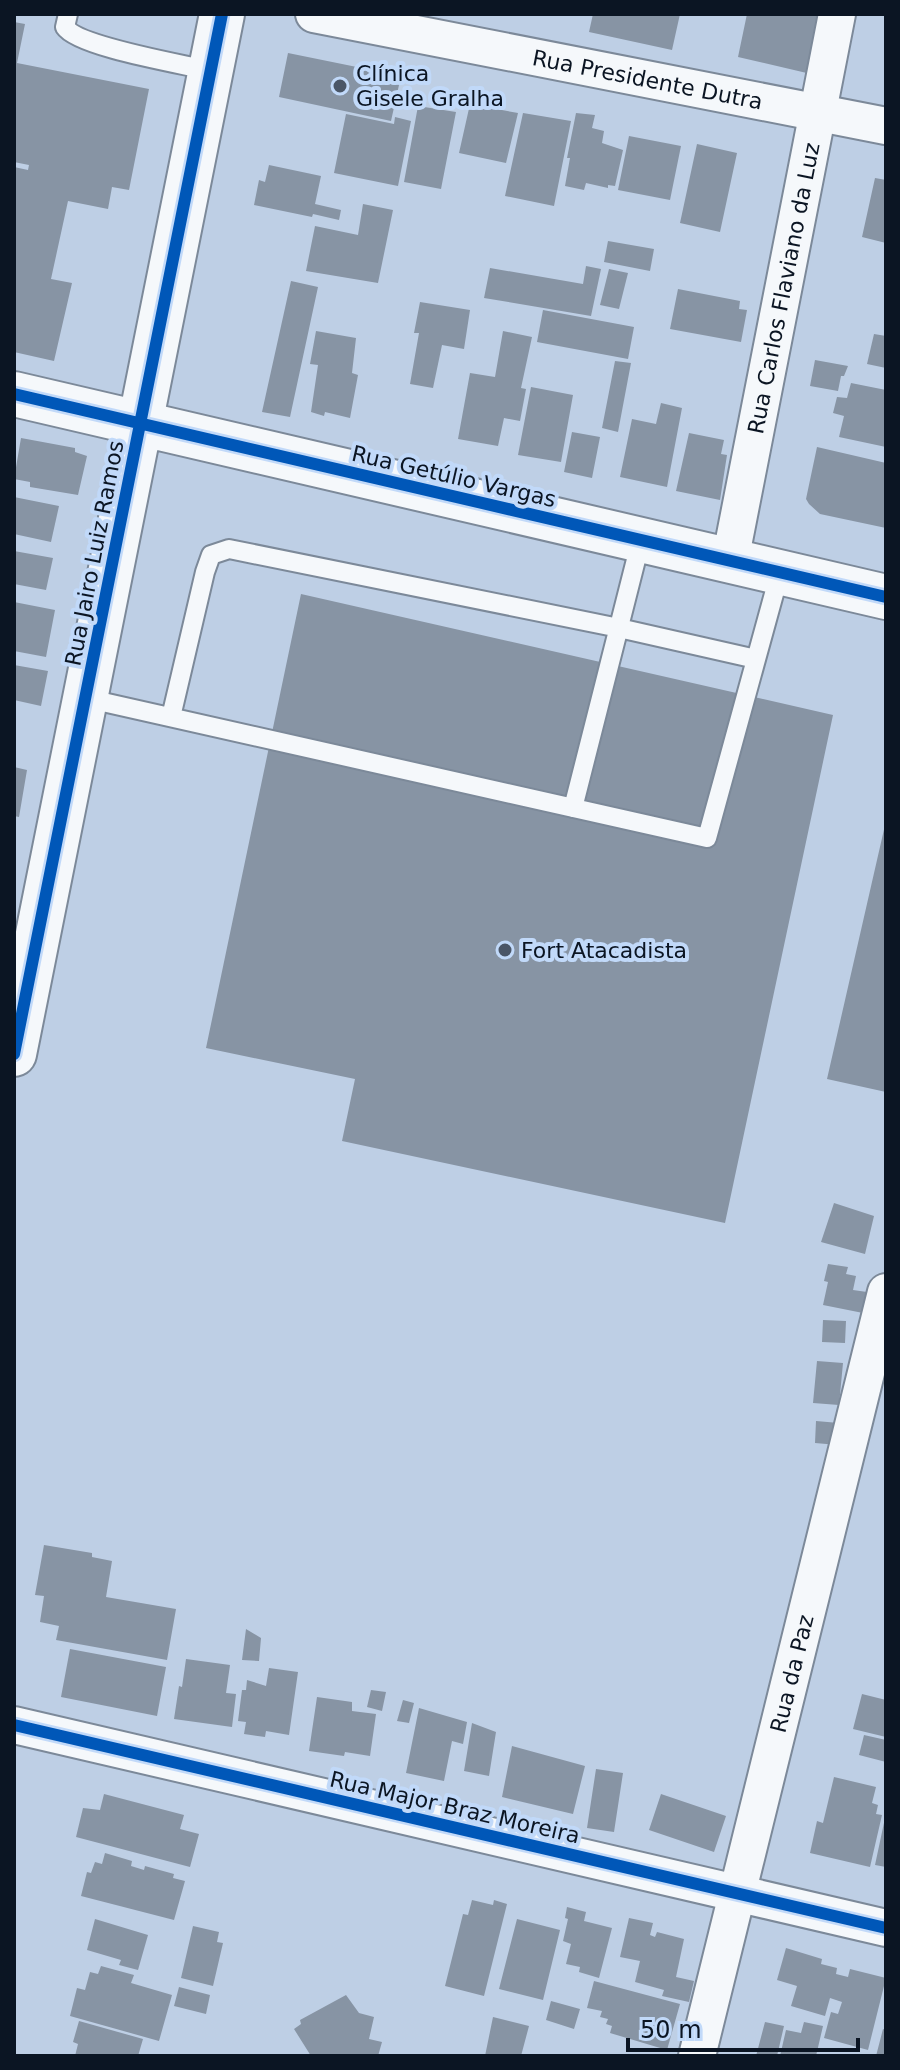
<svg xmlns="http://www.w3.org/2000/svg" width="900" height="2070" viewBox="0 0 900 2070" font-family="'DejaVu Sans',sans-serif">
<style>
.building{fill:#8794a4}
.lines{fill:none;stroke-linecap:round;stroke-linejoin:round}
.lane-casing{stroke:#7c8999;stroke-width:22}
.street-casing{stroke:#7c8999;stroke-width:40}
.secondary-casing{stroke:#7c8999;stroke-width:48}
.lane{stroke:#f5f8fb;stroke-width:18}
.street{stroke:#f5f8fb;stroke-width:36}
.secondary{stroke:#f5f8fb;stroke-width:44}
.cycleway-casing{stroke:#c1d9f9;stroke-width:17}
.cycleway{stroke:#0057b8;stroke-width:12}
.poi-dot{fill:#4a5667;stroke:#c1d9f9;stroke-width:3}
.labels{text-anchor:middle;stroke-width:8;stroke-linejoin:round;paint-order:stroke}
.poi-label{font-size:22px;fill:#0b1523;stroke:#c1d9f9;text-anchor:start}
.street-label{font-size:22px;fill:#0b1523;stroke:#c1d9f9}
</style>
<rect width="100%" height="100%" fill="#becfe5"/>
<path class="building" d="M593,14H680L672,50L589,32Z
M747,14H824L811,74L738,57Z
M14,22L25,24L17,63L149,89L129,190L112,187L108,209L68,201L51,279L72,283L54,361L14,352V167L28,170L29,165L14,162Z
M288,53L401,76L391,121L279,97Z
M470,104L518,113L506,163L459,153Z
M418,106L456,112L441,189L404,182Z
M523,113L571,121L554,206L505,196Z
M576,113L595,115L592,128L604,131L602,143L623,150L615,186L608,185V188L586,183L584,190L565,186L570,158H567Z
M346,114L394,124L395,117L411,121L398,186L334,173Z
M629,136L681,146L670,200L618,190Z
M697,144L737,153L720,232L680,223Z
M269,165L321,176L315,204L341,210L339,220L313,214L312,217L254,205L259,180L265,182Z
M875,178L886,180V243L862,237Z
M363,204L393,210L378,283L306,271L315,226L358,235Z
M608,241L654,249L650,271L604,262Z
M586,266L601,269L591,316L484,298L490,268L583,284Z
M609,269L628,273L619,309L600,305Z
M291,281L318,287L290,417L262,412Z
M678,289L740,301L739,309L747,310L741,342L670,329Z
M420,302L470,310L464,349L442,345L433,388L410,384L419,333H414Z
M543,310L634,327L628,359L537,342Z
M316,331L356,338L352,373L358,375L350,418L325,412L324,416L311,412L318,365L310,364Z
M503,331L532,337L521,388L526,389L520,421L504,418L498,446L458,439L470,373L495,377Z
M874,334L886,336V368L867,364Z
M815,360L848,366L844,376H841L838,391L810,386Z
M615,361L631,363L618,432L602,428Z
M851,383L886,390V447L839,437L844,416L833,413L837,397L847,398Z
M531,387L573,395L561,462L518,455Z
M661,403L682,408L667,487L620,477L632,419L656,424Z
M572,432L600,437L592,478L564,472Z
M689,433L724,440L721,454L727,455L720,500L676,491Z
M21,438L75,448V452L87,456L78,495L30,487V482L14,479Z
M817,447L886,463V528L820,514L809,504L806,499Z
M14,497L59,506L51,542L14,534Z
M14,551L53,558L46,590L14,584Z
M301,594L833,715L725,1223L342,1141L355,1079L206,1048Z
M14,602L55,610L46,657L14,651Z
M14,665L48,671L41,706L14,700Z
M14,767L27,770L19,817L14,816Z
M885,825H886V1092L827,1079Z
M834,1203L874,1216L865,1254L821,1242Z
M828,1264L848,1267L846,1274L856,1276L853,1290L867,1292L863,1313L823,1305L828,1282L824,1281Z
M823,1320L846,1321L845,1343L822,1342Z
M817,1361L843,1363L839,1405L813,1403Z
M816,1421L839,1423L838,1445L815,1443Z
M44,1545L92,1553V1557L112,1561L106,1597L176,1609L167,1660L56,1640L59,1626L40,1622L44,1596L35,1595Z
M246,1629L261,1638L259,1661L242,1660Z
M70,1649L166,1667L157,1716L61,1697Z
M186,1659L230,1665L226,1693L236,1694L232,1727L174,1719L179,1686L182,1687Z
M269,1668L298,1672L289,1735L266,1731L265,1737L244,1734L246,1722L238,1721L242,1690H246L247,1680L266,1686Z
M371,1690L386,1692L382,1711L367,1707Z
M862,1694L886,1700V1737L853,1729Z
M317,1697L352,1702V1711L376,1714L370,1756L345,1752L344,1756L309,1751Z
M403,1700L414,1703L409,1723L397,1721Z
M419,1708L467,1722L463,1744L452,1741L444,1781L406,1773Z
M472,1723L496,1732L489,1776L464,1771Z
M864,1735L886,1740V1762L859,1755Z
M512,1746L585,1766L573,1814L502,1797Z
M596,1769L623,1773L614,1832L587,1828Z
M834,1777L876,1787L872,1803L878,1805L876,1814L882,1815L870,1867L810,1853L817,1821L823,1823Z
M104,1794L184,1815L180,1829L199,1834L190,1867L76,1837L83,1808L100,1810Z
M661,1794L726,1816L714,1852L649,1830Z
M885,1818H886V1867L875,1865Z
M105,1853L132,1861L131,1866L144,1870L145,1866L174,1874L173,1878L185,1881L174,1920L81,1896L87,1872L91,1873L95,1862L102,1864Z
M472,1900L493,1905L494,1900L507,1904L484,1996L445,1986L463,1914L468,1915Z
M567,1907L586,1912L584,1921L612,1928L599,1978L579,1972L580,1967L566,1964L571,1944L563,1941L568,1919L565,1918Z
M629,1918L653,1923L650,1935L655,1937L657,1932L684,1939L676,1977L694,1981L689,2002L662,1996L664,1990L635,1982L640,1961L620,1957Z
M95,1919L148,1935L138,1970L119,1965L121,1960L87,1950Z
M517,1919L560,1930L543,2000L499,1989Z
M193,1926L219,1932L217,1942L223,1943L213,1986L181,1978Z
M786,1948L822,1959L821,1964L837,1968L836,1974L848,1977L850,1969L886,1978L868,2050L824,2038L831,2012L838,2014L842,2002L830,1998L825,2016L791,2006L797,1986L777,1980Z
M101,1966L134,1975L131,1983L172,1995L159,2041L70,2016L77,1988L85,1990L90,1972L98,1974Z
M594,1981L680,2004L667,2050L610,2033L612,2026L606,2024L608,2019L600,2017L602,2011L587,2008Z
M179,1987L210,1995L206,2014L174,2006Z
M346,1995L359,2013L374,2017L369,2039L382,2042L378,2056H311L294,2029L301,2024L300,2020Z
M551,2001L580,2009L574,2029L546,2020Z
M493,2017L529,2026L521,2056H485Z
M79,2021L143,2039L138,2056H75L78,2044L73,2042Z
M765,2022L784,2026L777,2056H756Z
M804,2022L823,2026L816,2056H780L786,2030L801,2033Z
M883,2029L886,2030V2056H876Z"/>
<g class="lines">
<defs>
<path id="lane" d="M68,14L65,27C78,47 183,64 211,71
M85,698L707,838L780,572
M171,717L205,572L211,555L229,549L619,628L756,659
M573,808L641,540"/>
<g id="street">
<path id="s1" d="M314,14L886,126"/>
<path id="s2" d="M730,561L837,14"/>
<path d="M14,1725L886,1928"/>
<path id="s3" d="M697,2056L886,1292"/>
</g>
<path id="secondary" d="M14,394L886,597
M14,1054L222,14"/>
</defs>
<use href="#lane" class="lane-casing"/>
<use href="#street" class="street-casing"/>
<use href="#secondary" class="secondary-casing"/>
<use href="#lane" class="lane"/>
<use href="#street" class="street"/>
<use href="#secondary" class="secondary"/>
<defs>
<path id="cycleway" d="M14,394L886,597
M14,1054L222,14
M14,1725L886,1928"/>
</defs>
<use href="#cycleway" class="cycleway-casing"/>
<use href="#cycleway" class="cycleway"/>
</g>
<g class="poi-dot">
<circle cx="340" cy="86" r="8"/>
<circle cx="505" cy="950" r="8"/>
</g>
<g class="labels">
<g class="poi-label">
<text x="356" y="81">Clínica<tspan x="356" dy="25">Gisele Gralha</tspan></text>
<text x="521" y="958">Fort Atacadista</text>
</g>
<g class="street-label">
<text dy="8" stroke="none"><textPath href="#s1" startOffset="340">Rua Presidente Dutra</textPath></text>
<text dy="8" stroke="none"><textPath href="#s2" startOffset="278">Rua Carlos Flaviano da Luz</textPath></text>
<text transform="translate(454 476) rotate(13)" y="8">Rua Getúlio Vargas</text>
<text transform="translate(94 553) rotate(-79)" y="8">Rua Jairo Luiz Ramos</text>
<text dy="8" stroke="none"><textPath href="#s3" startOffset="394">Rua da Paz</textPath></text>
<text transform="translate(455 1807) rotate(13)" y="8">Rua Major Braz Moreira</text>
</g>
</g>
<rect width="900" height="2070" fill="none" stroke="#0b1523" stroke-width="32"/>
<path d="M628 2038v12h230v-12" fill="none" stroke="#0b1523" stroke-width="4"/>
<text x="640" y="2038" font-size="24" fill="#0b1523" stroke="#c1d9f9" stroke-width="6" paint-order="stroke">50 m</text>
</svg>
